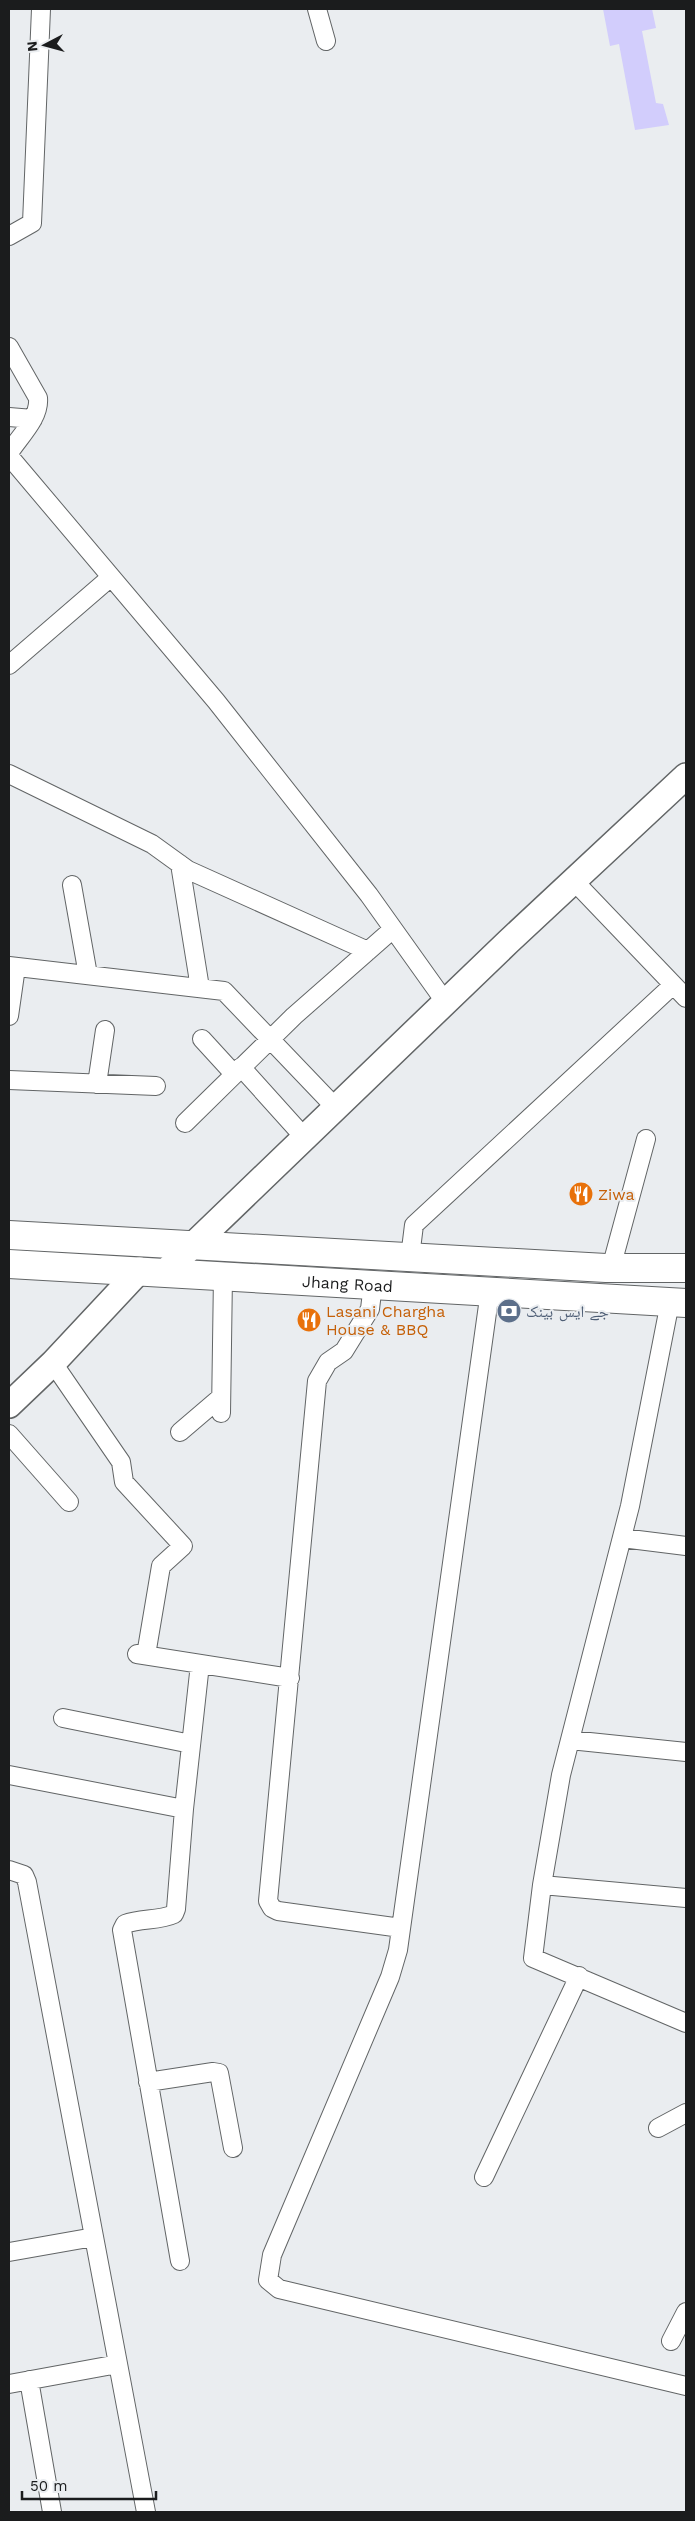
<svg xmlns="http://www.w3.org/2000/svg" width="695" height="2521" viewBox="0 0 695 2521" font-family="'Work Sans','Noto Naskh Arabic',sans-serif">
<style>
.building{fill:#d2cdfc}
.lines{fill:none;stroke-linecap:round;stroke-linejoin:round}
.street-casing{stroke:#626566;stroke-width:20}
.secondary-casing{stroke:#626566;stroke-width:28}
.primary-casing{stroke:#626566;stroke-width:30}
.street{stroke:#fff;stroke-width:18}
.secondary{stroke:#fff;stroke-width:25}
.primary{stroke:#fff;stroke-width:28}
.labels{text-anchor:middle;stroke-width:4;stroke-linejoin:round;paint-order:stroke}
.food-label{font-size:16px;fill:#c56008;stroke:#eaedf0;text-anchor:start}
.street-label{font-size:16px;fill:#1b1c1d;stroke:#eaedf0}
.service-label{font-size:16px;fill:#4e5e75;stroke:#eaedf0;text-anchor:start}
</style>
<rect width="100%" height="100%" fill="#eaedf0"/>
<path class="building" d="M603,9H652L656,28L642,31L656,103L663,104L669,125L635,130L619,44L610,46Z"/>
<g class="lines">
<defs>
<path id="street" d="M317,9L326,41
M9,236L32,223L41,9
M9,347L38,398C40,418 19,437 9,453
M9,417L33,419
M9,456L216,701L369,895L446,1003
M9,665L111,577
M9,774L152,844L188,870L368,951
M180,864L200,988
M574,881L686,998
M72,885L88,975
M9,966L224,991L335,1107
M9,1016L16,967
M202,1039L234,1074
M241,1067L304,1137
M9,1080L156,1086
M97,1084L105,1030
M185,1123L294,1016L393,929
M410,1257L414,1225L673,985
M611,1268L646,1139
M373,1284L370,1309L344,1351L328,1362L317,1381L268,1901L272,1908L278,1911L401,1928
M490,1291L398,1950L390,1977L272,2255L268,2280L279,2289L686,2386
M670,1302L630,1506L561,1775L542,1885L533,1958L686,2023
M53,1363L121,1462L124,1482L183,1546L161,1566L146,1655
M221,1413L223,1275
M180,1432L221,1397
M9,1434L69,1502
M622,1538L686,1546
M137,1654L290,1678
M63,1718L191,1744
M570,1740L686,1752
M9,1775L184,1809
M9,1870L24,1875L27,1882L146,2512
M542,1885L686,1898
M148,2082L213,2072L219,2073L233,2148
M658,2128L686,2113
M484,2177L579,1976
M9,2252L94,2237
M180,2261L122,1930L125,1924C141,1918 159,1921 174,1914L176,1909L184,1809L200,1664
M671,2341L686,2312
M29,2380L52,2512
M9,2384L118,2364"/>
<path id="secondary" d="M165,1272L508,942L686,776
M9,1405L53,1363L140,1270"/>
<g id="primary">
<path d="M9,1235L606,1268H686"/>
<path id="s1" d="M9,1264L686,1303"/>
</g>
</defs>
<use href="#street" class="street-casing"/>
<use href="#secondary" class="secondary-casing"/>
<use href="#primary" class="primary-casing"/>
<use href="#street" class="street"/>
<use href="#secondary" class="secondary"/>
<use href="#primary" class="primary"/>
</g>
<defs>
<symbol id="restaurant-disc" viewBox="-11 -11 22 22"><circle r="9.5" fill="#e8710a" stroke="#eaedf0"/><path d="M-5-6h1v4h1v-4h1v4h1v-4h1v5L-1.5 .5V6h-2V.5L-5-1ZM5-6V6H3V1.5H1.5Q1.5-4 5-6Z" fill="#fff"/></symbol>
<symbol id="bank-disc" viewBox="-11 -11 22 22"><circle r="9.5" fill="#5c6f8a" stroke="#eaedf0"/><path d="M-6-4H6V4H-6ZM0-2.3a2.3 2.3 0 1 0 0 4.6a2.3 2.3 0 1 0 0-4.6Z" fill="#fff"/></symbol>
</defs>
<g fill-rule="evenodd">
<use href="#restaurant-disc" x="567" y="1180" width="28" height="28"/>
<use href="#bank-disc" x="495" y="1297" width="28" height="28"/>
<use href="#restaurant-disc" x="295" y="1306" width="28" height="28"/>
</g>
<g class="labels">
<g class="food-label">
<text x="598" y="1200">Ziwa</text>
<text x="326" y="1317">Lasani Chargha<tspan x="326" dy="18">House &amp; BBQ</tspan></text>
</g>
<g class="street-label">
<text dy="6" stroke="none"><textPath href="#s1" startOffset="339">Jhang Road</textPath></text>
</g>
<g class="service-label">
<text x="526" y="1317">جے ایس بینک</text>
</g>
</g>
<rect width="695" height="2521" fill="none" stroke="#1b1c1d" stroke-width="20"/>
<g transform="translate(45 45) rotate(264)" stroke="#eaedf0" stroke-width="4" paint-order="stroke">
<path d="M0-4L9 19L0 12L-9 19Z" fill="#1b1c1d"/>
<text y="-8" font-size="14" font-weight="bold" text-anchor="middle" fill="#1b1c1d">N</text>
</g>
<path d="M22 2491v8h134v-8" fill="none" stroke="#1b1c1d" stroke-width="2.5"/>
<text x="30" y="2491" font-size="15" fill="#1b1c1d" stroke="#eaedf0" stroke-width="4" paint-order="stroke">50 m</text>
</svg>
